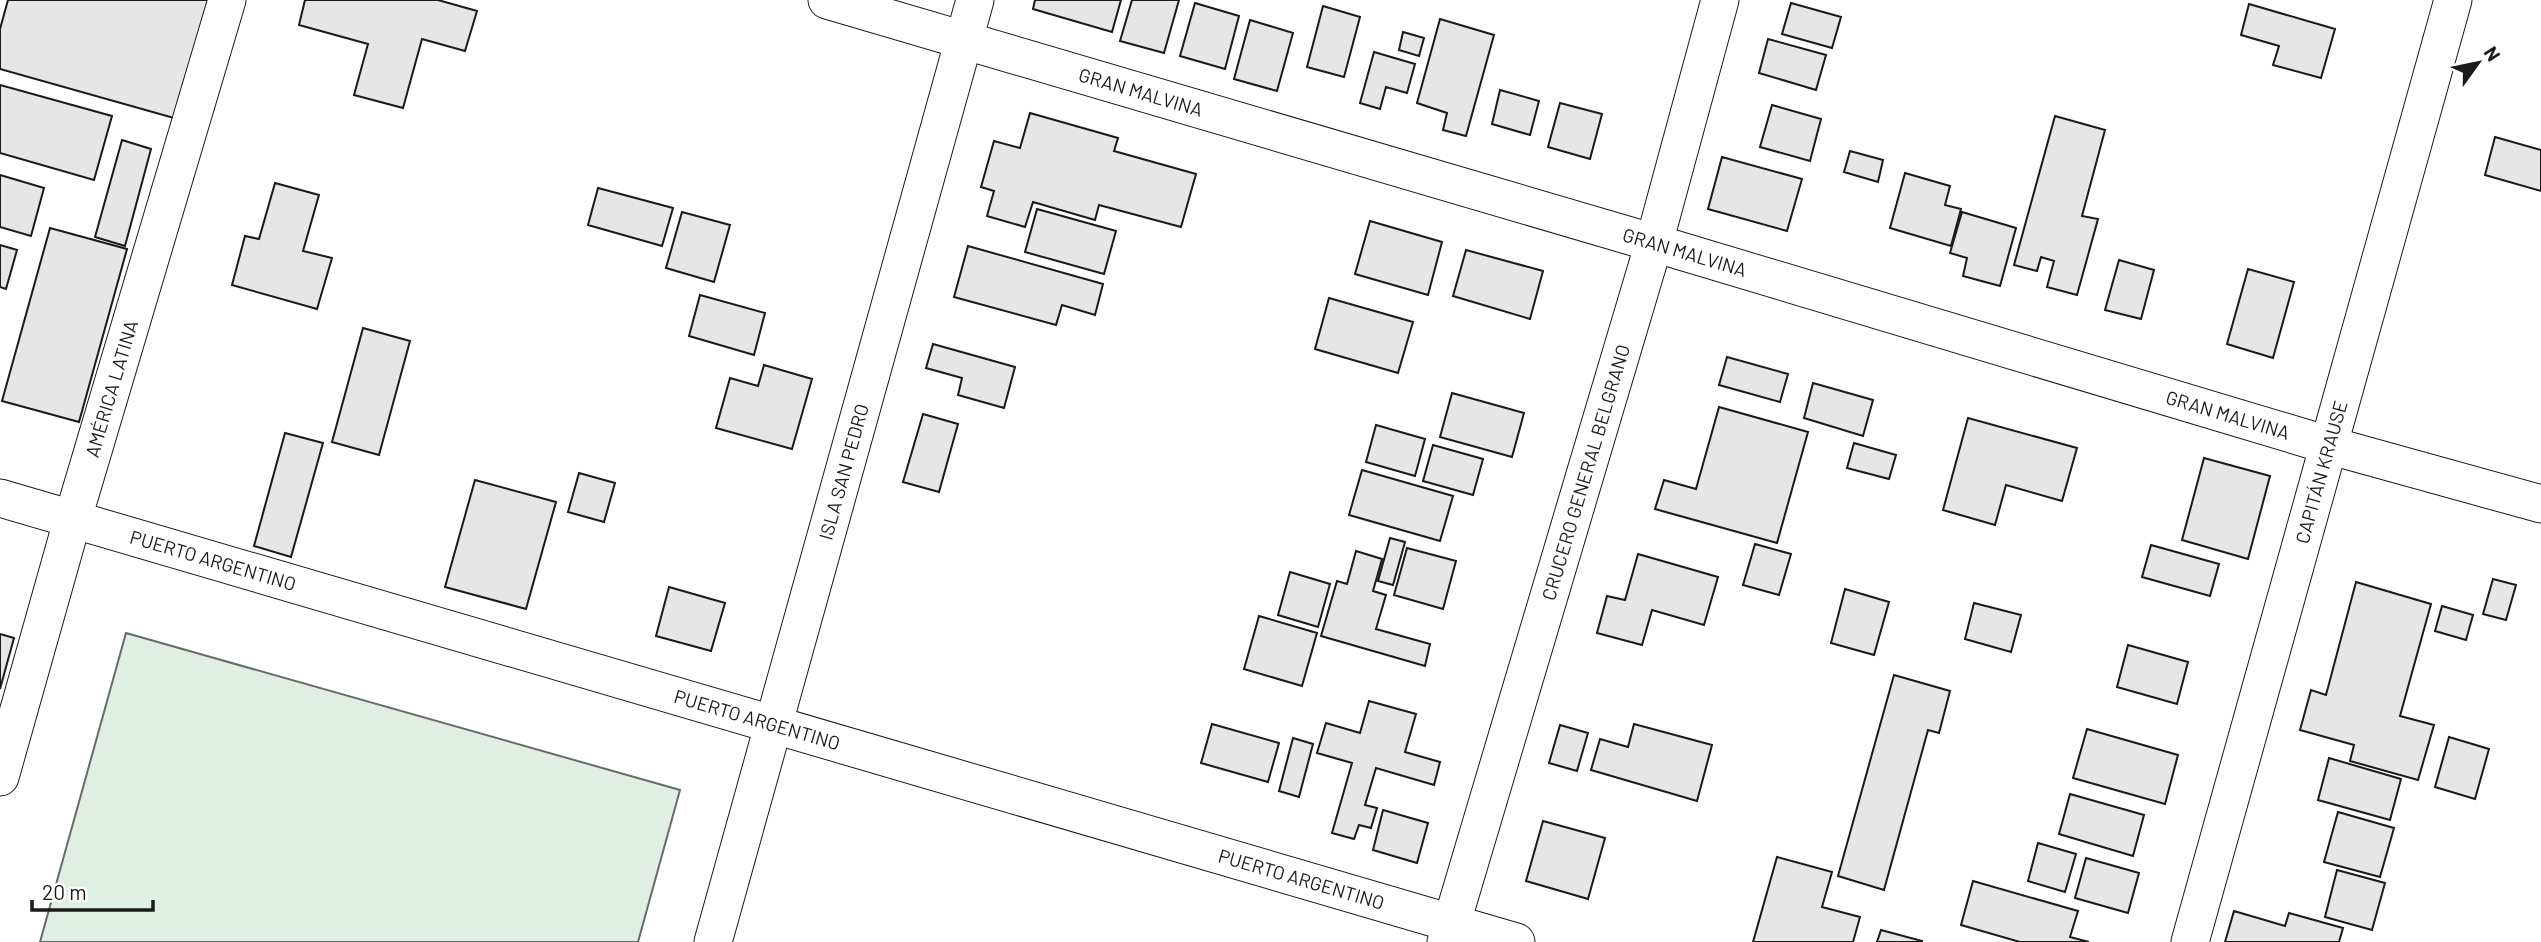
<svg xmlns="http://www.w3.org/2000/svg" width="2541" height="942" viewBox="0 0 2541 942" font-family="Barlow,sans-serif">
<style>
.green{fill:#e0efe3;stroke:#6a6a6a;stroke-width:2}
.building{fill:#e6e6e6;stroke:#1a1a1a;stroke-width:2}
.lines{fill:none;stroke-linecap:round;stroke-linejoin:round}
.street-casing{stroke:#1a1a1a;stroke-width:39}
.street{stroke:#fff;stroke-width:37}
.labels{text-anchor:middle;stroke-width:5;stroke-linejoin:round;paint-order:stroke}
.street-label{font-size:19px;fill:#1a1a1a;stroke:#fff}
</style>
<rect width="100%" height="100%" fill="#fff"/>
<path class="green" d="M126,633L680,790L638,942H40Z"/>
<path class="building" d="M8,0H214L181,120L0,69V29Z
M305,0H438L477,11L465,51L422,39L403,108L354,95L368,44L299,25Z
M1035,0H1121L1112,32L1033,9Z
M1132,0H1179L1164,53L1120,41Z
M1195,3L1239,16L1225,69L1180,56Z
M1791,3L1841,17L1832,48L1782,34Z
M2249,4L2335,29L2321,78L2273,65L2279,46L2241,35Z
M1323,6L1360,17L1344,77L1307,67Z
M1440,19L1494,35L1466,136L1443,130L1447,113L1417,103Z
M1250,20L1293,33L1277,91L1234,79Z
M1403,32L1424,38L1419,56L1399,50Z
M1768,39L1826,55L1816,90L1759,73Z
M1374,52L1415,64L1407,93L1386,87L1380,109L1360,103Z
M0,85L112,116L94,180L0,153Z
M1500,90L1539,101L1530,135L1492,124Z
M1560,103L1602,114L1590,159L1548,147Z
M1772,105L1821,119L1810,161L1760,147Z
M1030,113L1118,138L1114,151L1196,174L1181,227L1099,205L1095,220L1033,202L1025,227L987,216L994,191L981,187L994,141L1020,148Z
M2055,116L2105,130L2082,216L2098,219L2077,295L2047,287L2054,261L2041,257L2037,271L2014,265Z
M2495,137L2541,150V191L2485,175Z
M122,140L151,149L125,246L95,237Z
M1850,151L1883,160L1878,182L1844,172Z
M1722,157L1802,179L1787,231L1708,209Z
M1905,173L1950,186L1945,205L1961,209L1951,246L1890,228Z
M0,175L44,188L31,236L0,227Z
M275,183L319,195L303,251L332,258L317,309L232,285L245,236L259,239Z
M598,188L673,208L662,246L588,225Z
M1037,209L1116,231L1104,274L1025,252Z
M682,212L730,225L714,282L666,268Z
M1962,212L2016,228L2000,286L1963,276L1967,258L1950,253Z
M1370,221L1442,242L1428,295L1355,274Z
M50,228L127,249L79,422L2,401Z
M0,245L17,250L6,289L0,287Z
M968,246L1103,284L1095,315L1062,305L1056,325L954,297Z
M1466,250L1543,271L1530,319L1453,296Z
M2119,260L2154,270L2141,319L2105,310Z
M2248,269L2294,282L2273,358L2227,344Z
M700,295L765,313L754,355L689,336Z
M1329,298L1413,322L1398,373L1315,349Z
M363,328L410,341L379,455L332,442Z
M933,344L1015,367L1004,408L958,395L962,378L926,368Z
M1727,357L1788,374L1780,402L1719,385Z
M764,365L812,379L792,449L716,428L730,378L758,386Z
M1813,383L1873,400L1863,436L1804,418Z
M1452,393L1524,413L1512,457L1440,437Z
M1719,407L1808,432L1777,543L1655,509L1664,480L1696,489Z
M923,414L958,424L939,492L903,482Z
M1968,418L2077,448L2062,501L2006,485L1995,525L1943,510Z
M1376,425L1425,439L1415,476L1366,462Z
M285,433L323,443L291,557L254,546Z
M1854,443L1896,455L1889,479L1847,468Z
M1433,445L1483,459L1473,495L1423,481Z
M2204,458L2270,476L2248,559L2182,540Z
M1362,470L1453,496L1440,541L1349,515Z
M579,473L615,483L604,522L568,512Z
M475,480L556,502L526,609L445,587Z
M1390,538L1405,542L1393,585L1378,581Z
M1755,544L1791,554L1779,595L1743,585Z
M2151,545L2219,564L2210,596L2142,577Z
M1407,548L1456,561L1443,609L1394,595Z
M1356,551L1382,559L1373,591L1386,595L1376,629L1430,644L1425,666L1321,636L1337,581L1347,584Z
M1638,554L1718,577L1704,625L1652,610L1642,645L1597,633L1607,596L1625,600Z
M1290,572L1330,584L1318,627L1278,615Z
M2493,579L2516,585L2506,620L2483,614Z
M2356,582L2431,604L2400,716L2434,725L2418,780L2350,761L2354,745L2300,730L2311,690L2326,695Z
M669,587L725,603L711,651L656,636Z
M1845,589L1889,602L1874,655L1831,643Z
M1974,603L2021,615L2011,652L1965,639Z
M2442,606L2473,615L2466,640L2435,631Z
M1259,616L1317,633L1302,686L1244,669Z
M0,634L14,638L0,689Z
M2128,645L2188,662L2177,704L2117,687Z
M1894,675L1950,691L1939,733L1928,730L1884,890L1838,876Z
M1369,701L1416,714L1405,752L1440,762L1434,785L1376,768L1365,805L1377,808L1371,828L1359,825L1354,839L1332,833L1352,763L1317,753L1326,723L1360,733Z
M1212,724L1279,743L1268,782L1201,763Z
M1634,724L1712,745L1697,801L1591,770L1600,739L1628,747Z
M1560,725L1588,733L1577,771L1549,763Z
M2087,729L2178,755L2165,804L2073,778Z
M2449,737L2489,749L2475,799L2435,787Z
M1293,738L1313,744L1299,797L1279,791Z
M2329,758L2401,779L2390,820L2318,800Z
M2070,794L2144,815L2133,856L2059,834Z
M1383,810L1428,823L1417,863L1373,850Z
M2338,812L2394,828L2380,877L2324,862Z
M1543,821L1605,838L1588,899L1526,881Z
M2038,843L2076,854L2065,892L2028,881Z
M1777,857L1832,872L1822,907L1860,917L1853,942H1753Z
M2086,858L2139,873L2128,913L2075,898Z
M2337,870L2385,883L2372,930L2325,917Z
M1973,881L2078,911L2070,937L2089,942H2020L1961,925Z
M2234,911L2285,926L2289,913L2343,928L2339,942H2225Z
M1881,930L1922,941V942H1877Z"/>
<g class="lines">
<defs>
<g id="street">
<path id="s1" d="M827,0L1654,243L2328,445L2541,504"/>
<path id="s2" d="M0,498L1516,942"/>
<path id="s3" d="M0,777L73,518L227,0"/>
<path id="s4" d="M713,942L975,0"/>
<path id="s5" d="M1446,942L1654,243L1720,0"/>
<path id="s6" d="M2190,942L2453,0"/>
</g>
</defs>
<use href="#street" class="street-casing"/>
<use href="#street" class="street"/>
</g>
<g class="labels">
<g class="street-label">
<text dy="7" stroke="none"><textPath href="#s1" startOffset="327">GRAN MALVINA</textPath></text>
<text dy="7" stroke="none"><textPath href="#s1" startOffset="894">GRAN MALVINA</textPath></text>
<text dy="7" stroke="none"><textPath href="#s3" startOffset="404">AMÉRICA LATINA</textPath></text>
<text dy="7" stroke="none"><textPath href="#s1" startOffset="1461">GRAN MALVINA</textPath></text>
<text dy="7" stroke="none"><textPath href="#s4" startOffset="488">ISLA SAN PEDRO</textPath></text>
<text dy="7" stroke="none"><textPath href="#s6" startOffset="488">CAPITÁN KRAUSE</textPath></text>
<text dy="7" stroke="none"><textPath href="#s5" startOffset="490">CRUCERO GENERAL BELGRANO</textPath></text>
<text dy="7" stroke="none"><textPath href="#s2" startOffset="222">PUERTO ARGENTINO</textPath></text>
<text dy="7" stroke="none"><textPath href="#s2" startOffset="789">PUERTO ARGENTINO</textPath></text>
<text dy="7" stroke="none"><textPath href="#s2" startOffset="1356">PUERTO ARGENTINO</textPath></text>
</g>
</g>
<g transform="translate(2478 63) rotate(57)" stroke="#ffffff" stroke-width="5" paint-order="stroke">
<path d="M0-5L12 26L0 18L-12 26Z" fill="#1a1a1a"/>
<text y="-10" font-size="19" font-weight="bold" text-anchor="middle" fill="#1a1a1a">N</text>
</g>
<path d="M32 900v10h121v-10" fill="none" stroke="#1a1a1a" stroke-width="3.5"/>
<text x="42" y="900" font-size="21" fill="#1a1a1a" stroke="#ffffff" stroke-width="5" paint-order="stroke">20 m</text>
</svg>
